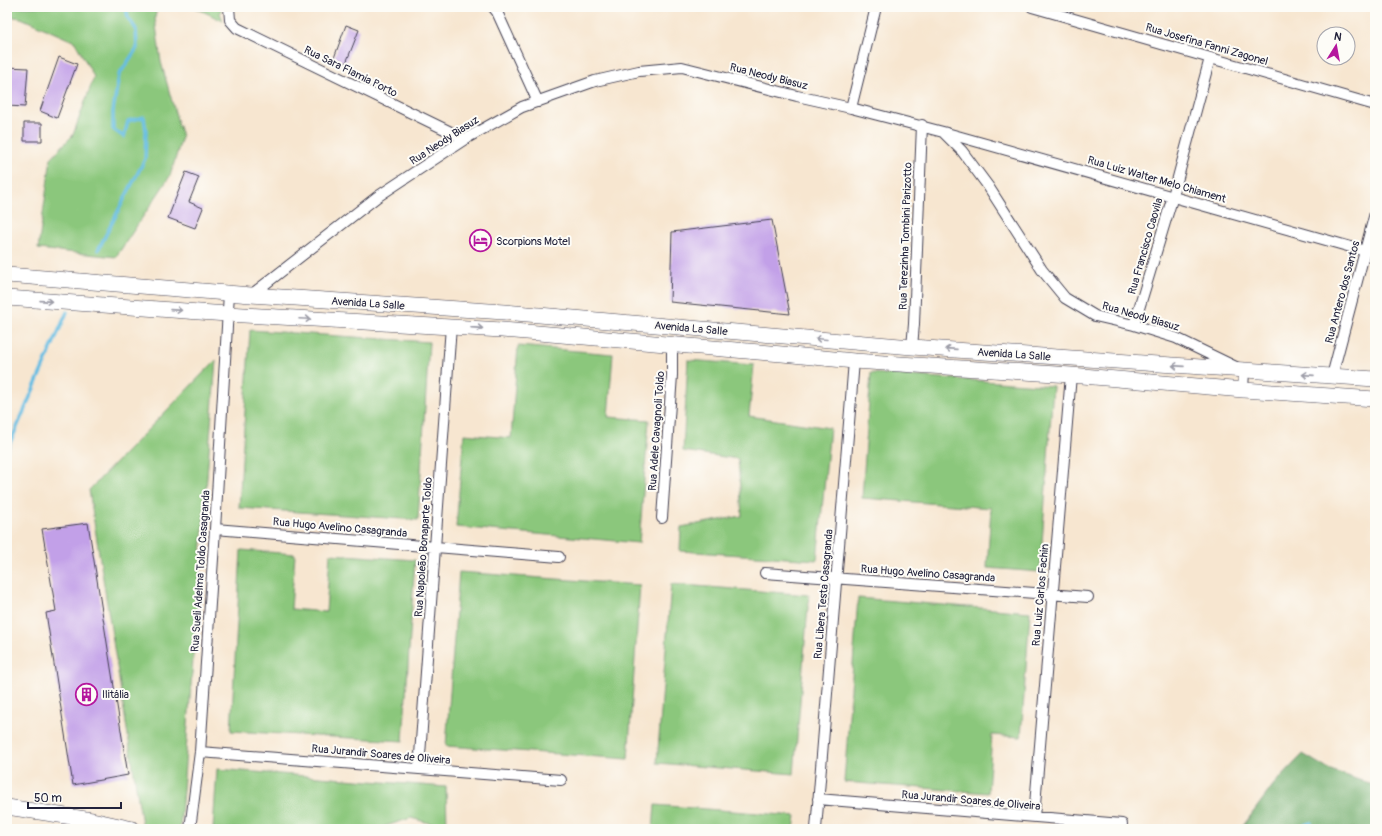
<svg xmlns="http://www.w3.org/2000/svg" width="1382" height="836" viewBox="0 0 1382 836" font-family="Pangolin,sans-serif">
<style>
.green{fill:#8bc77b;stroke:#56745b}
.forest{fill:#70ac6b;stroke:#496753}
.lines{fill:none;stroke-linecap:round;stroke-linejoin:round}
.stream{stroke:#66bee3;stroke-width:3.5}
.building{fill:#c2a0e8}
.street-casing{stroke:#423f51;stroke-width:12}
.secondary-casing{stroke:#423f51;stroke-width:16}
.street{stroke:#fff;stroke-width:10}
.secondary{stroke:#fff;stroke-width:15}
.oneway{stroke:#9c9ca7}
.labels{text-anchor:middle;stroke-width:4;stroke-linejoin:round;paint-order:stroke}
.street-label{font-size:11px;fill:#22223b;stroke:#fdfcf7}
.poi-label{font-size:11px;fill:#22223b;stroke:#fdfcf7;text-anchor:start}
</style>
<rect width="100%" height="100%" fill="#fdfcf7"/>
<filter id="ink" filterUnits="userSpaceOnUse"><feTurbulence type="fractalNoise" baseFrequency=".025" numOctaves="2"/><feDisplacementMap in="SourceGraphic" scale="8" xChannelSelector="R" yChannelSelector="G"/><feConvolveMatrix kernelMatrix="1 2 1 2 8 2 1 2 1" color-interpolation-filters="sRGB"/></filter>
<filter id="wash" filterUnits="userSpaceOnUse"><feTurbulence type="fractalNoise" baseFrequency=".012" numOctaves="4" result="noise"/><feDisplacementMap in="SourceGraphic" scale="16" xChannelSelector="R" yChannelSelector="G"/><feGaussianBlur stdDeviation="0.9" result="paint"/><feColorMatrix in="noise" values="0 0 0 0 0 0 0 0 0 0 0 0 0 0 0 0 0 1.4 0 .05"/><feComposite in="paint" operator="in"/></filter>
<g filter="url(#wash)">
<rect width="100%" height="100%" fill="#f7e6d0"/>
<path class="green" d="M7,7H157L155,18L161,62L182,137L170,176L116,257L38,249L51,158L73,135L94,77L75,42L21,18L7,16Z
M194,7H222L220,13L223,21Z
M250,330L429,342L418,520L239,508Z
M518,346L613,354L608,417L649,420L639,543L456,527L464,434L511,438Z
M216,360L180,829H153L142,824L89,490Z
M688,360L754,365L749,416L830,428L817,560L680,551L681,527L742,516L738,459L683,451Z
M871,373L1053,386L1040,572L987,568L991,508L862,498Z
M241,550L295,554L291,609L326,612L330,554L415,560L403,741L231,731Z
M459,572L640,585L628,759L446,746Z
M671,584L809,595L794,774L657,763Z
M858,598L1030,612L1021,737L992,735L988,793L844,782Z
M217,769L446,787L447,828L411,818L377,829H213Z
M655,805L796,816L794,829H653Z"/>
<path class="forest" d="M1303,754L1328,769L1373,785L1375,796V829H1238L1243,826L1274,784Z"/>
<g class="lines">
<path class="stream" d="M98,250L145,159L146,131L144,117L128,121L124,137L113,129V111L119,75L137,48L136,29L128,18L126,7
M7,450L67,312
M1294,829L1311,823"/>
</g>
<g id="blocks">
<path class="building" d="M346,25L359,30L346,63L334,58Z
M59,57L77,64L57,118L40,111Z
M7,67L28,68L25,107L7,106Z
M24,123H42V141H24Z
M186,172L199,177L189,202L203,208L195,228L168,218Z
M772,220L790,314L670,302L672,232Z
M88,523L128,775L73,785L46,613L56,611L42,529Z"/>
</g>
</g>
<g filter="url(#ink)">
<use href="#blocks" fill-opacity="0" stroke="#423f51" stroke-width="1"/>
<g class="lines">
<defs>
<path id="street" d="M229,7L230,20L237,28L465,139
M493,7L497,12L538,102
M1032,7L1375,105
M851,108L876,7
M943,132L1365,251
M251,295L377,197L465,139L522,107L595,81L639,71L682,67L797,96L851,108L943,132L962,151L988,186L1042,270L1065,298L1095,316L1134,325L1176,338L1244,371L1243,390
M1134,325L1173,196L1210,58
M912,347L914,324L922,125
M1332,376L1375,213
M662,518L672,375V345
M215,529L559,557
M765,573L1088,597
M200,752L561,780
M419,769L451,326
M818,799L1122,824
M1034,817L1071,375
M190,829L200,752L215,529L229,293
M816,829L854,361"/>
<path id="secondary" d="M7,275L251,295L504,312L912,347L1375,379
M7,298L227,314L502,330L782,354L854,361L1071,375L1243,390L1375,399
M7,807L92,820L133,829"/>
</defs>
<use href="#street" class="street-casing"/>
<use href="#secondary" class="secondary-casing"/>
<use href="#street" class="street"/>
<use href="#secondary" class="secondary"/>
</g>
<defs><path id="oneway-shaft" d="M-6 0H5M1.5-3L5.5 0L1.5 3" fill="none" stroke-width="1.6" stroke-linecap="round" stroke-linejoin="round"/></defs>
<g class="oneway">
<use href="#oneway-shaft" transform="translate(46 301) rotate(4)"/>
<use href="#oneway-shaft" transform="translate(176 310) rotate(4)"/>
<use href="#oneway-shaft" transform="translate(305 319) rotate(3)"/>
<use href="#oneway-shaft" transform="translate(477 328) rotate(4)"/>
<use href="#oneway-shaft" transform="translate(821 339) rotate(-175)"/>
<use href="#oneway-shaft" transform="translate(951 349) rotate(-176)"/>
<use href="#oneway-shaft" transform="translate(1178 366) rotate(-176)"/>
<use href="#oneway-shaft" transform="translate(1308 375) rotate(-176)"/>
</g>
</g>
<defs>
<symbol id="hotel-ring" viewBox="-11 -11 22 22"><circle r="9.5" fill="#fdfcf7" stroke="#b5179e" stroke-width="1.5"/><path d="M-6-4.5h1.5V1H6V5H4.5V3h-9V5H-6ZM-4 0a1.8 1.8 0 1 1 3.6 0ZM.5 0V-2.5h3Q6-2.5 6 0Z" fill="#b5179e"/></symbol>
<symbol id="building-ring" viewBox="-11 -11 22 22"><circle r="9.5" fill="#fdfcf7" stroke="#b5179e" stroke-width="1.5"/><path d="M-4-6H4V6H1V3H-1V6H-4ZM-2.5-4.3h1.7v1.8h-1.7ZM.8-4.3h1.7v1.8H.8ZM-2.5-1h1.7V.8h-1.7ZM.8-1h1.7V.8H.8Z" fill="#b5179e"/></symbol>
</defs>
<g fill-rule="evenodd">
<use href="#hotel-ring" x="468" y="228" width="25" height="25"/>
<use href="#building-ring" x="74" y="682" width="25" height="25"/>
</g>
<g class="labels">
<g class="street-label">
<text transform="translate(1207 44) rotate(16)" y="4">Rua Josefina Fanni Zagonel</text>
<text transform="translate(351 71) rotate(26)" y="4">Rua Sara Flamia Porto</text>
<text transform="translate(769 76) rotate(14)" y="4">Rua Neody Biasuz</text>
<text transform="translate(444 140) rotate(-33)" y="4">Rua Neody Biasuz</text>
<text transform="translate(1157 179) rotate(16)" y="4">Rua Luiz Walter Melo Chiament</text>
<text transform="translate(905 236) rotate(-88)" y="4">Rua Terezinha Tombini Parizotto</text>
<text transform="translate(1145 246) rotate(-74)" y="4">Rua Francisco Caovila</text>
<text transform="translate(1342 292) rotate(-75)" y="4">Rua Antero dos Santos</text>
<text transform="translate(368 303) rotate(4)" y="4">Avenida La Salle</text>
<text transform="translate(1141 316) rotate(16)" y="4">Rua Neody Biasuz</text>
<text transform="translate(691 328) rotate(5)" y="4">Avenida La Salle</text>
<text transform="translate(1014 354) rotate(4)" y="4">Avenida La Salle</text>
<text transform="translate(656 431) rotate(-86)" y="4">Rua Adele Cavagnoli Toldo</text>
<text transform="translate(340 527) rotate(5)" y="4">Rua Hugo Avelino Casagranda</text>
<text transform="translate(423 547) rotate(-86)" y="4">Rua Napoleão Bonaparte Toldo</text>
<text transform="translate(200 571) rotate(-86)" y="4">Rua Sueli Adelma Toldo Casagranda</text>
<text transform="translate(928 573) rotate(4)" y="4">Rua Hugo Avelino Casagranda</text>
<text transform="translate(823 594) rotate(-85)" y="4">Rua Libera Testa Casagranda</text>
<text transform="translate(1040 595) rotate(-85)" y="4">Rua Luiz Carlos Fachin</text>
<text transform="translate(381 754) rotate(5)" y="4">Rua Jurandir Soares de Oliveira</text>
<text transform="translate(971 800) rotate(5)" y="4">Rua Jurandir Soares de Oliveira</text>
</g>
<g class="poi-label">
<text x="496" y="245">Scorpions Motel</text>
<text x="102" y="698">Ilitália</text>
</g>
</g>
<rect width="1382" height="836" fill="none" stroke="#fdfcf7" stroke-width="24"/>
<g transform="translate(1336 46) rotate(11)"><circle r="19" fill="#fdfcf7" stroke="#a5a5ac"/>
<path d="M0-3L7 15L0 10L-7 15Z" fill="#b5179e"/>
<text y="-6" font-size="11" font-weight="bold" text-anchor="middle" fill="#22223b">N</text>
</g>
<path d="M28 802v6h93v-6" fill="none" stroke="#22223b" stroke-width="2"/>
<text x="34" y="802" font-size="12" fill="#22223b" stroke="#fdfcf7" stroke-width="3" paint-order="stroke">50 m</text>
</svg>
